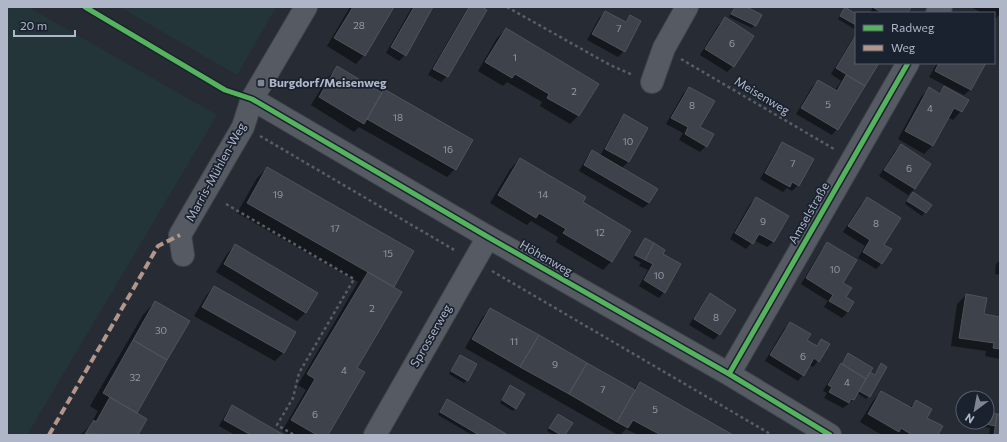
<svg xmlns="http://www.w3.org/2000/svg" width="1007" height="442" viewBox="0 0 1007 442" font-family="Commissioner,sans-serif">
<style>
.green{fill:#24353a}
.shadow{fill:#0007}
.building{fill:#3e424b;stroke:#4e535c}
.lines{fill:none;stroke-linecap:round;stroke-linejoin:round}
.minor-casing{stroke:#42464d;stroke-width:24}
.path{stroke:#595e66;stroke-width:2.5;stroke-dasharray:3 3;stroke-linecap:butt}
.minor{stroke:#565a62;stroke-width:22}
.quiet{stroke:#b2968c;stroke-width:4;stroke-dasharray:8 4;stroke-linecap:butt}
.cycleway-casing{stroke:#1a212f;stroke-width:8}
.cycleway{stroke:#56b35d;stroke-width:5}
.poi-dot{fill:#7f8594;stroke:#1a212f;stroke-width:1.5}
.labels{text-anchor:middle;stroke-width:3.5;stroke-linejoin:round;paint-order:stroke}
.number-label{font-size:10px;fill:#9399a8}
.poi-label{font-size:12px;font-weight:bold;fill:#afb6c7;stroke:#1a212f;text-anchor:start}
.street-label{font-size:12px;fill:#afb6c7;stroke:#1a212f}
</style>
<rect width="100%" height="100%" fill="#272b34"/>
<path class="green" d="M7,7H28L217,115L27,435H7Z
M120,7H276L237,75Z"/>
<path class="shadow" d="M350,7H392L364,55L356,64L327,46Z
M412,7H432L405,55L399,61L386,53Z
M468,7H480L447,76L441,82L428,75Z
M734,7H744L760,15L752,28L729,17Z
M873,7H910L907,13H870Z
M971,7H1000V14L994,20V13H982Z
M843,11L856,15V30L838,19Z
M605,12L624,22L630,16L624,51L618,57L587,40L599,18Z
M725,19L733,66L727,72L700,55L719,24Z
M506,29L597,84L578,116L570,124L540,106L542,102L507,82L503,86L478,71L497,38Z
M856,36V63H878L837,129L832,135L796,114L812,87L818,81L835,91L841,81L831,74L852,40Z
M937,63H984L970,90L964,95L929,77Z
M338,68L380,94L384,90L455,169L447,177L359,127L354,132L311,105L329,76Z
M689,88L699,127L706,146L700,152L679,140L683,133L666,124L683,94Z
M944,88L961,111L953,120L948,117L932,146L924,154L898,139L921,97L929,89L938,94Z
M625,116L647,128L628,162L622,168L649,203L643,208L579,171L587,157L592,151L600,156L619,121Z
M783,143L798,185L792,191L787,188L783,192L760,179L777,149Z
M901,145L930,164L914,189L908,195L879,176L895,151Z
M520,159L581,203L630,231L611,262L603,270L556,242L558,237L531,221L527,225L490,203L511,168Z
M267,168L413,251L392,287L327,435H289L282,431L306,390L298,385L358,282L237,213L257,178Z
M910,196L930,205L922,216L905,204Z
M756,198L787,216L773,242L767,247L754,240L746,249L730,239L750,204Z
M867,198L883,245L882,263L876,269L858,258L865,246L843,232L861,204Z
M645,239L662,254L664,292L659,298L639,286L648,270L639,266L641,263L633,258Z
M828,244L841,283L845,297L853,303L848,312L842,318L824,307L828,301L801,284L822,249Z
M235,245L306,312L297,321L216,272L227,254Z
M1000,260V275L995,274L996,264Z
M214,287L294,332L283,353L275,361L194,316L206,296Z
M710,295L719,334L714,340L689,325L705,300Z
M966,295L983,315L1000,318V359L985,356L986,351L951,346L957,304Z
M155,302L188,321L136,413L146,419L137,435H80L89,427L98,411L90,406L143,315Z
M490,309L633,390L640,383L731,435H638L626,429L620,435H618L465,348L482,318Z
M790,323L806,340L816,346L821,340L818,361L813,367L809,365L803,375L798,381L765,361L784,329Z
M848,355L874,375L882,364L869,396L866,399L857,393L853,400L843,408L824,398L827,393L823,391L835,371Z
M460,356L467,380L464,383L449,374Z
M511,386L516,408L513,411L500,403Z
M881,392L909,408L917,401L937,435H882L860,422L873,401Z
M445,403L506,435H472L438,415Z
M232,407L282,435H235L219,426L227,412Z
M987,413L1000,415V435H989L990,428L979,426L980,422H987Z
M558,416L564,435H554L547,431Z"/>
<path class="building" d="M353,7H394L365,56L334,38Z
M414,7H433L406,56L391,47Z
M469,7H482L487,10L448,77L433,69Z
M735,7H747L762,15L756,26L731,14Z
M845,7L856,14V25L840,16Z
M875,7H911L908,13H883L874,8Z
M605,11L626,22L630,15L641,21L625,52L592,34Z
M725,17L754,36L734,67L705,49Z
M506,28L599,84L579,116L547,98L549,94L515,74L512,78L485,62Z
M856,35V63H879L865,86L836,68Z
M939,63H986L971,90L935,71Z
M337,66L382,93L364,124L319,97Z
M846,75L865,86L838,130L801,108L818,80L837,91Z
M944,86L969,100L962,112L954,108L933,146L905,131L929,87L940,94Z
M689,87L715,101L700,127L714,134L707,147L685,134L688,127L671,118Z
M384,89L473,140L456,170L367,119Z
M624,114L648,128L629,162L605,149Z
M782,142L814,159L799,186L792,182L790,187L765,173Z
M901,144L931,164L915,189L884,170Z
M592,150L658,189L649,203L584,165Z
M520,158L586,197L583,202L631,231L612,262L563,233L566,229L539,213L536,218L498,195Z
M267,167L414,251L394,287L247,203Z
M913,192L932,205L926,213L907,201Z
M756,197L789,216L774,242L759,234L753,244L735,233Z
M867,197L901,218L884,245L892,249L882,264L863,252L870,240L848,226Z
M645,238L654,243L645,260L635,255Z
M827,242L857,260L843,283L852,288L846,297L854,302L848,312L829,301L833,295L806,278Z
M654,243L665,250L663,254L681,264L665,293L644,280L653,264L645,260Z
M235,244L318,293L306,313L224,264Z
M368,272L402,292L357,368L365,372L328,435H317L291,420L315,379L307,374Z
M214,286L296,332L284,353L202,307Z
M710,293L736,310L720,335L694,319Z
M966,294L987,298L984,314L1000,317V349L993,348L994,343L959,338Z
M155,301L190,321L167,360L133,340Z
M490,308L539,335L520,367L472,339Z
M790,322L811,334L807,340L817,346L821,339L830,344L819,362L814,358L804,376L770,355Z
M539,335L587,363L569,394L520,367Z
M133,340L167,360L137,413L103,393Z
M848,353L873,368L866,379L842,364Z
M460,355L477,364L468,381L451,371Z
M587,363L635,390L617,422L569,394Z
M841,363L866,379L854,400L851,399L849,403L829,392L832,387L828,385Z
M881,363L887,367L870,397L859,391L870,372L875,375Z
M640,382L733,435H658L659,434L633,420L628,428L617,422Z
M510,385L525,394L516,409L502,400Z
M881,391L912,408L916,400L932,409L927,418L943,426L938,435H912L901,428L899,432L868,414Z
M110,397L147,419L138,435L85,434L94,420L96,422Z
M447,399L508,435H479L440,412Z
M232,405L284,435H251L224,420Z
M987,412L997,414L995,426L981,423L982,422H987Z
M558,414L573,423L565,435H561L549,428Z
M997,414H1000V435H994Z"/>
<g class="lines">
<defs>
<path id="minor" d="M937,13L941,7
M652,82L664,48L687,7
M252,99L488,237L729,374L830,435
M183,255L180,235L243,127L252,99L306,7
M729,374L908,63
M375,435L488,237"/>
</defs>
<use href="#minor" class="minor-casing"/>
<path class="path" d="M507,7L610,65L633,75
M681,59L834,149
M260,136L456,251
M226,204L354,279L299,373L293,398L277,425L294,435
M492,271L772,435"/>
<use href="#minor" class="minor"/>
<path class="quiet" d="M49,435L158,246L180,235"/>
<defs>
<path id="cycleway" d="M85,7L225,90L252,99L488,237L729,374L830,435
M729,374L908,63"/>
</defs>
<use href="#cycleway" class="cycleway-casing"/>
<use href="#cycleway" class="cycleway"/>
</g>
<rect class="poi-dot" x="257" y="79" width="8" height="8" rx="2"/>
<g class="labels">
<g class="number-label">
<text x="359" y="29">28</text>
<text x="619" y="32">7</text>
<text x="732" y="47">6</text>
<text x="515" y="61">1</text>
<text x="574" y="95">2</text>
<text x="828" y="108">5</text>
<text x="692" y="109">8</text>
<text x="930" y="112">4</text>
<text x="398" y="121">18</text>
<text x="628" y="145">10</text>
<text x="448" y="153">16</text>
<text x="793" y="167">7</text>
<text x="909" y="172">6</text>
<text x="278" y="198">19</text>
<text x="543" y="198">14</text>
<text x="763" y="225">9</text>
<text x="876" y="227">8</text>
<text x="335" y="232">17</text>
<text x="600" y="236">12</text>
<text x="388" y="257">15</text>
<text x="835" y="273">10</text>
<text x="659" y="279">10</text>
<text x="372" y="312">2</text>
<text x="716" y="321">8</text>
<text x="161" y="334">30</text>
<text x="514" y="345">11</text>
<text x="803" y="360">6</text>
<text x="555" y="368">9</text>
<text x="344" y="374">4</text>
<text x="135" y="381">32</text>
<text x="847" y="386">4</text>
<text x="603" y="393">7</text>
<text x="655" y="413">5</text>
<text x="315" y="418">6</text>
</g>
<g class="poi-label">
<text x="269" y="87">Burgdorf/Meisenweg</text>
</g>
<g class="street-label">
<text transform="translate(762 96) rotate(31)" y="4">Meisenweg</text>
<text transform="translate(216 172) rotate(-61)" y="4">Marris-Mühlen-Weg</text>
<text transform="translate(809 213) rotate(-60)" y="4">Amselstraße</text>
<text transform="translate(546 258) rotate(30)" y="4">Höhenweg</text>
<text transform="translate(431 336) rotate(-60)" y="4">Sprosserweg</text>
</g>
</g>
<rect width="1007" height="442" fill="none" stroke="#afb6c7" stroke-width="16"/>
<rect x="855" y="12" width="140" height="52" fill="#1a212f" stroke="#565d6c"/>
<rect x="863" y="25" width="20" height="6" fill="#56b35d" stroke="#565d6c"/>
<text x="891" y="32" font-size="12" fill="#afb6c7">Radweg</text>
<rect x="863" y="45" width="20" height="6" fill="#b2968c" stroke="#565d6c"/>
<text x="891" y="52" font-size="12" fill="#afb6c7">Weg</text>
<g transform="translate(975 410) rotate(212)"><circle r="19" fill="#1a212f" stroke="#565d6c"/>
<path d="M0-3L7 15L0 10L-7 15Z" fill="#7f8594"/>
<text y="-6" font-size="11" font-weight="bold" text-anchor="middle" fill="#afb6c7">N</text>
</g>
<path d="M14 30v6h61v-6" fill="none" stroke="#afb6c7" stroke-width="2"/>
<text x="20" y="30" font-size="12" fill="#afb6c7" stroke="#1a212f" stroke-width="3" paint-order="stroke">20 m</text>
</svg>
